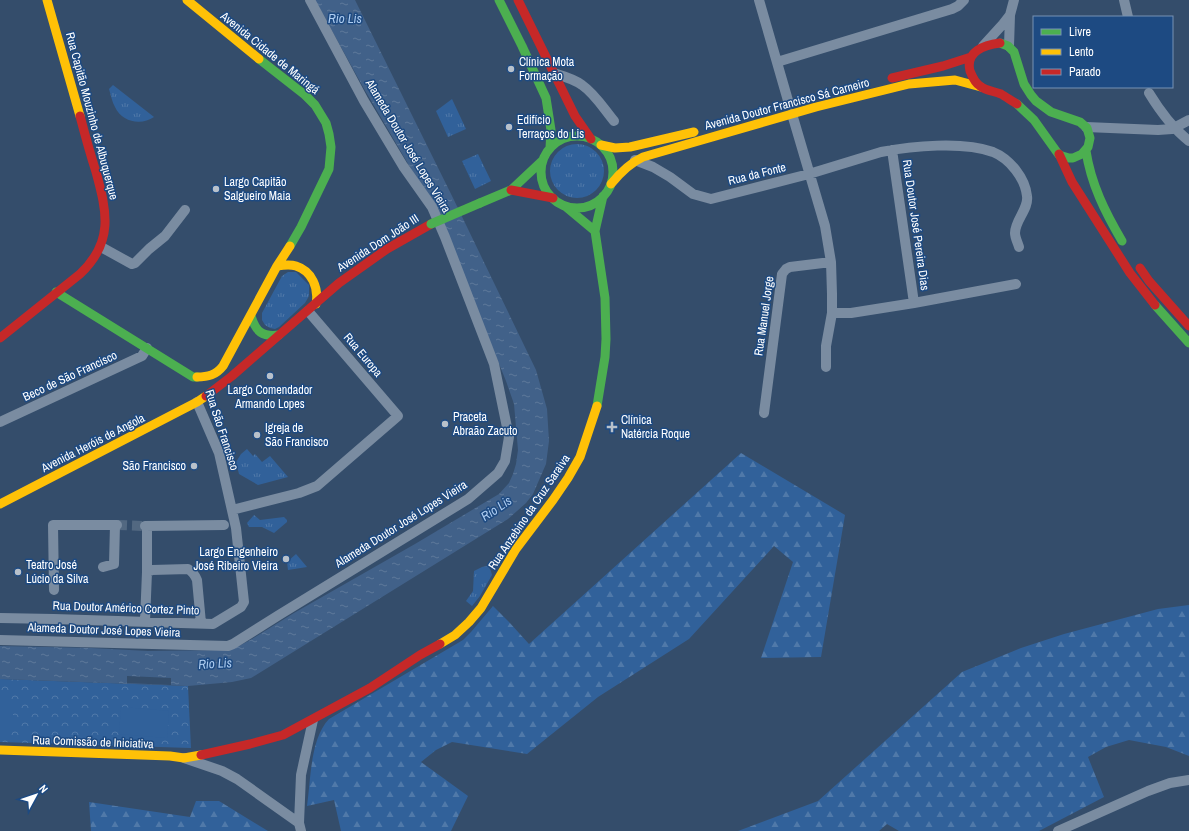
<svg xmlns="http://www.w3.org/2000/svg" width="1189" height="831" viewBox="0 0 1189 831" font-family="'Archivo Narrow',sans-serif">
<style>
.grass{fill:url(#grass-tufts)}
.forest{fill:url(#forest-firs)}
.park{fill:url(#park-crowns)}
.garden{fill:#31619a}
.water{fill:url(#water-ripples)}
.pier{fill:#344d6b}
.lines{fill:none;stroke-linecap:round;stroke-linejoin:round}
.street-tunnel{stroke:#526881;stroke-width:10;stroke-dasharray:10 5;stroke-linecap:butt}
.street{stroke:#7a8ca1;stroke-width:10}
.fast{stroke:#4caf50;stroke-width:9}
.slow{stroke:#ffc107;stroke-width:9}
.jam{stroke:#c62828;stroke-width:9}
.street-bridge{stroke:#7a8ca1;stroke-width:10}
.fast-bridge{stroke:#4caf50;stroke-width:9}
.poi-dot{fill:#b8c1cb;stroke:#1d4a82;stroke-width:1.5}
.labels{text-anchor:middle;stroke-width:3;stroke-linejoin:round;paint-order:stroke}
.street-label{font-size:12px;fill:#fff;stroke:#1d4a82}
.poi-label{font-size:12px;fill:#fff;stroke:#1d4a82;text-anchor:start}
.water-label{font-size:13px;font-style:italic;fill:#aecdf1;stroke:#1d4a82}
</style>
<defs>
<pattern id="grass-tufts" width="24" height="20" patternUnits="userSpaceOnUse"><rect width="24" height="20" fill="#31619a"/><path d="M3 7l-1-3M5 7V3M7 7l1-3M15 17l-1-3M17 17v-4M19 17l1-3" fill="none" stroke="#5079a9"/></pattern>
<pattern id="forest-firs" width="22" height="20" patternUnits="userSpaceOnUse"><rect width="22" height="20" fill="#31619a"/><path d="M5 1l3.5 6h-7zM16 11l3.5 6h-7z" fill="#5079a9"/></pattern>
<pattern id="park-crowns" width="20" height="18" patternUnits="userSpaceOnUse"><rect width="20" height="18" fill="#31619a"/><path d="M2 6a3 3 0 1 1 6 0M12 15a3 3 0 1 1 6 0" fill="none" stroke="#5079a9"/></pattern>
<pattern id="water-ripples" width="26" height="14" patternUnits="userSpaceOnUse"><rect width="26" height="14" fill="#416189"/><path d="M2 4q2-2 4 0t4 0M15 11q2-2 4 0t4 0" fill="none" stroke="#5e799b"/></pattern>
</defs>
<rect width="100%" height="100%" fill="#344d6b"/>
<path class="grass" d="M113,85L154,117C141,126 122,122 115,107C112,102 111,95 109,89Z
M452,99L466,129L448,137L436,111Z
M550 171a27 27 0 1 1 54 0a27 27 0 1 1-54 0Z
M478,154L491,181L475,189L462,161Z
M288,272H296L309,285V296L305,303L279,327L275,329L270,328L265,325L262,320V313L282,276Z
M247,449L253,456L255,454L262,462L270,456L288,477L258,485L239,474L236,462L241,454Z
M254,515L260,520L284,517L287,520V522L274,533L262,527H249L247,523Z
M296,554L307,567L288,570L287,562Z
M487,566C490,568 491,570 492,575L480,596L472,606L466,601L473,591L474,571L482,567Z"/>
<path class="forest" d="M741,453L845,515L821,657L761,658L793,562L774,546L689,639L598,697L527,754L452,742L436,750L421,762L468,796L451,831H341L334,800L307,806C311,779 310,739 329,719L463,640L471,632L493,606L509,622L529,644Z
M1189,605V756L1166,747L1129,740L1106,747L1088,757L1104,797L1039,831H899L887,824L879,831H738L818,801L962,672L1021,648L1064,634L1158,609Z
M196,801H219L268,831H91L89,802L190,817Z"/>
<path class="park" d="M0,679L188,686L191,748L0,742Z"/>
<path class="garden" d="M0,704H13V729H0Z
M121,707L169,711L167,738L119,734Z"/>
<path class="water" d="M315,0H355L453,198L536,370L547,409L549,441L546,464L533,494L526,503L508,519L251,678L232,682L188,686L0,679V646L91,648L148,651L227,650L239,646L252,639L294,613L415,544L499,494L509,483L513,474L516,464L518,450L514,404L506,381L446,233L434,208L363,87Z"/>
<path class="pier" d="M127,676L171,678V685L127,683Z"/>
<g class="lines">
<path class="street-tunnel" d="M117,525L145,526"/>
<path class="street" d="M759,0L789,104
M1124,0L1128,17
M983,46L1003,24L1010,15
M1009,46L1010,15L1014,0
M777,62L952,9L958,6L964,0
M553,73C563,76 574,79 582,85C595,94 604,109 614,121
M792,114L825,226L831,262L832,294V313L826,346V367
M1086,127L1158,130L1172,129L1189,120
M892,150L914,303
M635,160L653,167L670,177L693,194L711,199L809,174L881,152C912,146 963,141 993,152C1010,159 1025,178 1027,196C1029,209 1015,220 1015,233C1015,238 1018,243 1019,247
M101,247L132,264L135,263L149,249L165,236L185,210
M832,313H851L914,303L1016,284
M764,413L782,274L786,269L790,267L831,262
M0,422L142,356L147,348
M232,510L299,493L317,486L398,416L308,311
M145,526L224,525
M103,567L114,564L115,525
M147,572L152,570L188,569C193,572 195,575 197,580L201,623
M54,590L53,525H117
M0,618L54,619L213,624L241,607L244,602L236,528L219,453L197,402
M145,621L147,572V526
M0,640L228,646L233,644L279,615L468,499L498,473L505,461L509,437L494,364L445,237L432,207L403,166L364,101L310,0
M184,758L222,771L237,779L299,823
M301,831L299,823L301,775L313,720
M1058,831L1148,791L1170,783L1189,780"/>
<path class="fast" d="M499,0L522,46L546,98L551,130L550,148
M1000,43L1008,46L1014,52L1024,84L1031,95L1036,101L1051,112L1080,122L1087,128L1090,138L1088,147L1082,154L1073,158H1069L1059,155L1034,120L1017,104
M259,59L305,95L315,105L326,123L329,134L331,147L329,169L301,227L290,246
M541 172a36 36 0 1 1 72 0a36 36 0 1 1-72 0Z
M1086,151C1091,184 1105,212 1122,241
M480,203L511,190L543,160
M565,206L595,231
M56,292L193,377H197
M1155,305L1189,343
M251,316C256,332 262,337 279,335
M597,406L605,357L606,339L605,298L595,231L603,196"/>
<path class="slow" d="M47,0L80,116
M187,0L259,59
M601,145L615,148L630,147L694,132
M611,184C620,173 630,163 643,157L816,107L909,84L955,80L981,87
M277,266C283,265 290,264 296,266C312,271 319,288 316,304
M197,377C208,377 216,375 223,366L277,266L290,246
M0,504L197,402L206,396
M440,644L455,635L469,622L481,608L516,549L553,500L568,478L580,457L597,406
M0,750L170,756L184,758L201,755"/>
<path class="jam" d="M518,0L575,116L591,139
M1000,43C985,45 965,51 970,71C972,76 975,83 980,86C986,91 994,91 1001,94C1006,97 1012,101 1017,104
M892,78L943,66L971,57
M1059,154L1072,182L1130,273L1155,305
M511,190L553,198
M1140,268L1149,281L1189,326
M0,338L80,274C114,242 107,212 96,172C90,153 85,135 80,116
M206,396L232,376L339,283L387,249L431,224
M201,755L250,744L283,735L370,688L420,655L440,644"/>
<path class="street-bridge" d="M1149,93C1160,111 1172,128 1189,141"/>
<path class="fast-bridge" d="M431,224L480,203"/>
</g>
<g class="poi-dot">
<circle cx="511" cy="69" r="4"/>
<circle cx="509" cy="127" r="4"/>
<circle cx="216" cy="189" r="4"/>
<circle cx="270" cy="376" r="4"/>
<circle cx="445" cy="424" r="4"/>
<path d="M610 421h4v4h4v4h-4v4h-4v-4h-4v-4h4z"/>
<circle cx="257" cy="435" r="4"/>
<circle cx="194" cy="466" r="4"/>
<circle cx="286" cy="559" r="4"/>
<circle cx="18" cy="572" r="4"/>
</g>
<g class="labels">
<g class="street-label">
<text transform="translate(270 53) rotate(39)" y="4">Avenida Cidade de Maringá</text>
<text transform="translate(787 104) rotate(-15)" y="4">Avenida Doutor Francisco Sá Carneiro</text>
<text transform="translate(92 116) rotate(75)" y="4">Rua Capitão Mouzinho de Albuquerque</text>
<text transform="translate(408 146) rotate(59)" y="4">Alameda Doutor José Lopes Vieira</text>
<text transform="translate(757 174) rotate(-14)" y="4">Rua da Fonte</text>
<text transform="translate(916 225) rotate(82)" y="4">Rua Doutor José Pereira Dias</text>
<text transform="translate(378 243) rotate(-33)" y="4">Avenida Dom João III</text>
<text transform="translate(764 316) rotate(-82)" y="4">Rua Manuel Jorge</text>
<text transform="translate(363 355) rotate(50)" y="4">Rua Europa</text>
<text transform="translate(70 376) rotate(-25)" y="4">Beco de São Francisco</text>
<text transform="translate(222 430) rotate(72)" y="4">Rua São Francisco</text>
<text transform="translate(93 443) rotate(-27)" y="4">Avenida Heróis de Angola</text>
<text transform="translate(529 512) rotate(-56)" y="4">Rua Anzebino da Cruz Saraiva</text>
<text transform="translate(401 524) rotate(-32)" y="4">Alameda Doutor José Lopes Vieira</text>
<text transform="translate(126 608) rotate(2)" y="4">Rua Doutor Américo Cortez Pinto</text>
<text transform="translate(104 630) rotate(2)" y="4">Alameda Doutor José Lopes Vieira</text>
<text transform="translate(93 742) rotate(2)" y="4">Rua Comissão de Iniciativa</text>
</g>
<g class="poi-label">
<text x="519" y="66">Clínica Mota<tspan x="519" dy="14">Formação</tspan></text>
<text x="517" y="124">Edifício<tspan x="517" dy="14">Terraços do Lis</tspan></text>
<text x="224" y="186">Largo Capitão<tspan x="224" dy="14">Salgueiro Maia</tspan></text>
<text x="270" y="394" text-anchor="middle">Largo Comendador<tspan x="270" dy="14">Armando Lopes</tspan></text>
<text x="453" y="421">Praceta<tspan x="453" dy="14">Abraão Zacuto</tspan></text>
<text x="621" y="424">Clínica<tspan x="621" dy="14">Natércia Roque</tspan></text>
<text x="265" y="432">Igreja de<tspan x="265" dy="14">São Francisco</tspan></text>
<text x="186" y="470" text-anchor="end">São Francisco</text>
<text x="278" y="556" text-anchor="end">Largo Engenheiro<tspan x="278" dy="14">José Ribeiro Vieira</tspan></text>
<text x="26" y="569">Teatro José<tspan x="26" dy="14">Lúcio da Silva</tspan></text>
</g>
<g class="water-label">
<text x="345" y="23">Rio Lis</text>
<text transform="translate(496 508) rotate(-34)" y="5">Rio Lis</text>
<text transform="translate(215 663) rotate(-3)" y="5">Rio Lis</text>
</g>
</g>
<rect x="1033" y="16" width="140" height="72" fill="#1d4a82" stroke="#7792b4"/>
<rect x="1041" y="29" width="20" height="6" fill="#4caf50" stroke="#7792b4"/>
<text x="1069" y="36" font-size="12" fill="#ffffff">Livre</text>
<rect x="1041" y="49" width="20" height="6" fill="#ffc107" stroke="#7792b4"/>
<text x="1069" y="56" font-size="12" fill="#ffffff">Lento</text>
<rect x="1041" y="69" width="20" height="6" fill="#c62828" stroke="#7792b4"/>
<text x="1069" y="76" font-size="12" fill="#ffffff">Parado</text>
<g transform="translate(36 795) rotate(50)" stroke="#1d4a82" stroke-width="3" paint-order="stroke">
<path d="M0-3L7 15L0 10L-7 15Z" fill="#ffffff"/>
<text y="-6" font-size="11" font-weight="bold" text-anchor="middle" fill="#ffffff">N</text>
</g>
</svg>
